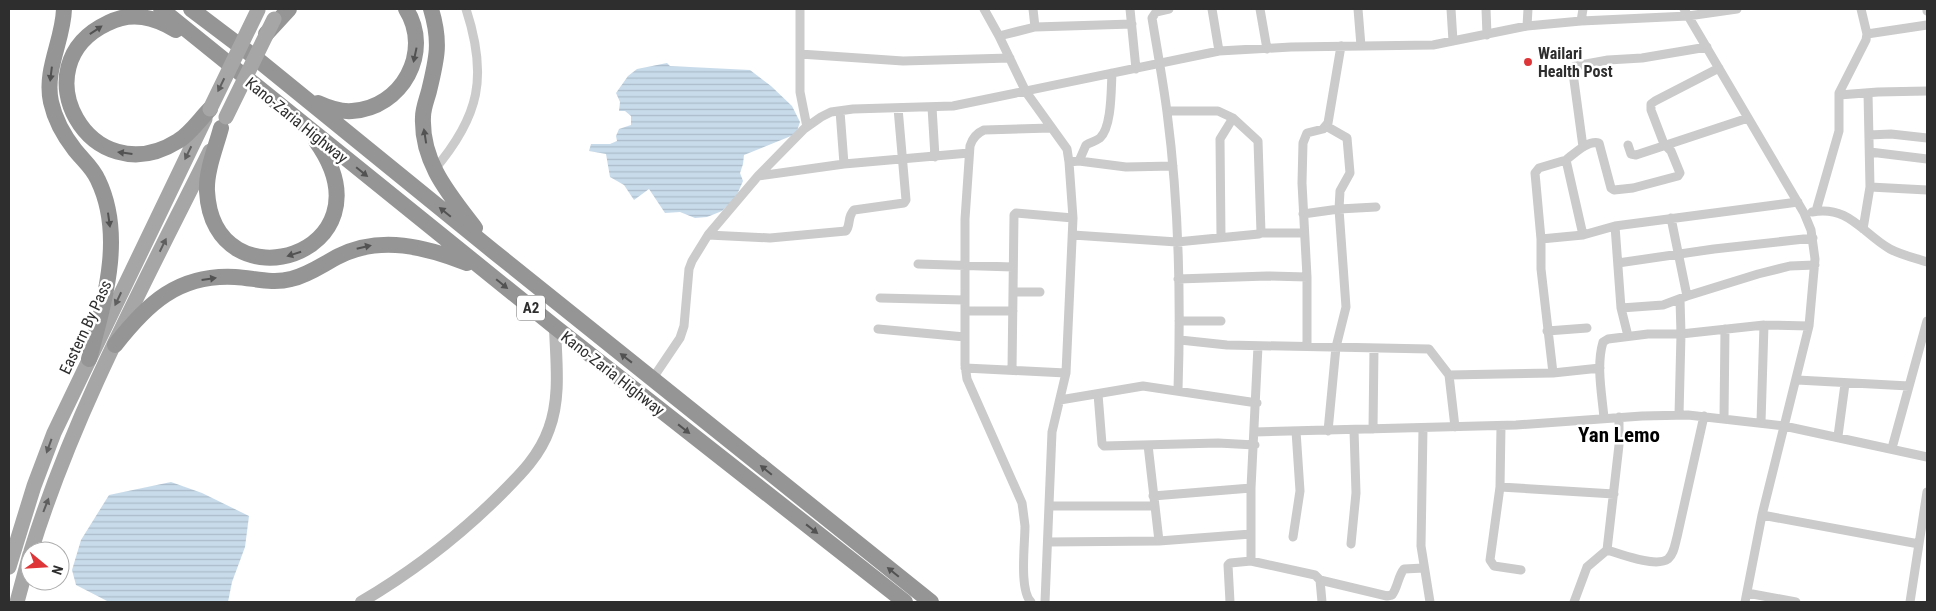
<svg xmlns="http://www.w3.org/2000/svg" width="1936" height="611" viewBox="0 0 1936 611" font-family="'Roboto Condensed',sans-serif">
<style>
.water{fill:url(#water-rules)}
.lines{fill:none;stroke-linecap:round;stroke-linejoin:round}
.street{stroke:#cbcbcb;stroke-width:9}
.secondary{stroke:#b8b8b8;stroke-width:12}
.primary{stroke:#a6a6a6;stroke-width:15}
.highway{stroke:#959595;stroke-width:16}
.primary-bridge{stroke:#a6a6a6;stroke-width:15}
.oneway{fill:#525252}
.oneway2{fill:#5e5e5e}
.poi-dot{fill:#de3638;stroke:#fff;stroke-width:2}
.labels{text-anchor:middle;stroke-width:5;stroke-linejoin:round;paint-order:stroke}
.shield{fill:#fff;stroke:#6d6d6d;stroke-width:1}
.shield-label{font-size:15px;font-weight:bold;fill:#2e2e2e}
.poi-label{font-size:16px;font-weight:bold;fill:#2e2e2e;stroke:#fff;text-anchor:start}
.street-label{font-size:16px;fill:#2e2e2e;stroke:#fff}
.district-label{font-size:21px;font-weight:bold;fill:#000;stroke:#fff}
</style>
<defs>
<pattern id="water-rules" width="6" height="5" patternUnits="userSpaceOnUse" patternTransform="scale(1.25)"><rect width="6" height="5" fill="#c8dbea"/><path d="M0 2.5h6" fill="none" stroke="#acbcc9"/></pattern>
</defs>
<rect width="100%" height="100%" fill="#fff"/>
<path class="water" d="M667,63L670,66L750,70L771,86L792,106L800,122L796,134L744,155L743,164L740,173L743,181L736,197L722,211L707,217L695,218L680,212L665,213L649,189L634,200L624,185L610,177L606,154L589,151L591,144H610L617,141L616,136L619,129L631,125V116L625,111H619L620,102L616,93L628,76L637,69Z
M171,482L202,493L249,516L245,547L232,582L228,602H109L76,585L72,570L81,540L109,495Z"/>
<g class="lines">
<path class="street" d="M800,9V92L807,127
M984,9L999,36L1026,92L1067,149L1069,162L1073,218L1066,373L1052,432L1045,602
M1033,9L1035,27
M1130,9L1136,69
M1169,9L1156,12L1152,18C1157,49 1163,81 1167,112C1179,204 1181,298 1178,390
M1212,9L1219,51
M1260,9L1267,49
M1358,9L1361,46
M1451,9L1453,41
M1486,9L1487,35
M1684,9L1804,213L1811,230L1815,259L1809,326L1762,515L1745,602
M1927,9V11
M1581,21L1583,9
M1527,26L1528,9
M1867,34L1927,25
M999,36L1035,27L1132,24
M800,54L903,61L1010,58
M1839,95L1878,92L1927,91
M932,107L935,157
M840,111L844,164
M1167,111H1218L1233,118L1258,141L1261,233
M1326,126L1347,138L1350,173L1340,191L1339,209L1346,307L1336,347L1328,431
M1869,135L1891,134L1927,138
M1628,145L1631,154L1636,155L1748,118
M1583,147L1573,73L1575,66L1608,60L1642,58L1707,47
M1870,152L1927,159
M1079,161L1126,167L1173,166
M1069,162L1079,161L1086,145C1091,142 1096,141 1100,138C1112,127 1111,89 1112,73
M434,170C480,116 488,76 466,9
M758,176L844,164L969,153
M1870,187L1927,190
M1816,211L1839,131V93L1866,40L1867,34L1861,9
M1812,212C1849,205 1862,233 1890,249C1901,255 1915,258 1927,262
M1303,214L1339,209L1376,207
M1671,218L1687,296
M1615,226L1621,308L1628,336
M1863,229L1870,187L1868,93
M708,235L770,238L846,231C851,224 847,217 854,210L904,203L906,200L898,108
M1073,235L1177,242L1259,234L1261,233H1304
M1583,235L1566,160C1575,153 1588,140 1599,143L1611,188L1614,190L1633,188L1678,176L1680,173L1671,151L1664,144L1651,110V104L1655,101L1719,68
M1221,237L1220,139L1233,118
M1541,239L1583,235L1615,226L1798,202
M1618,263L1714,249L1813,238
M918,264L1013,267
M1178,279L1267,276L1307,277
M1013,292H1040
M880,298L965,300
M1621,308L1663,305L1687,296L1758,274L1790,266L1815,265
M965,311H1013
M1179,321H1221
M878,329L965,337
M1547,331L1587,328
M1180,340L1227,345L1429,349L1449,375L1455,427
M1307,346V277L1302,183L1303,143L1307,133L1323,129L1328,123L1341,46
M965,368L1066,373
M1012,370L1014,215L1016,213L1073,218
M1553,373L1541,269V239L1535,173L1539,168L1566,160
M1449,375L1553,373L1600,368
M653,378L680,338L684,326L689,269L692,261L708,235L758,176L804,129L821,117L831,112L853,109L953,106L1219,51L1291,47L1433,45L1527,26L1581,21L1688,16L1737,9
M1797,380L1909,386
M1098,394L1102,444L1104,446L1218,443L1255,445
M1060,400L1143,386L1257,403
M1679,415L1681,334L1680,299
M1604,418C1602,394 1596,366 1603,342L1608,339L1648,334H1681L1764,325L1809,326
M1724,418L1725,329
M1761,422L1764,325
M1501,426L1500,487L1490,560L1494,566L1521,570
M1423,428L1421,546L1430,602
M1373,429L1374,348
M1255,432L1516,425L1642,416L1688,415L1784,426L1927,457
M1838,436L1845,384
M1148,445L1159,541
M1892,448L1927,321
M1500,487L1614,494
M1153,496L1251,488
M1049,506H1154
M1762,515L1919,544
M1293,537L1300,491L1296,431
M1048,542L1159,541L1251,534
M1351,544L1356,493L1354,430
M1607,550C1620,554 1656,568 1668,559C1674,554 1675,544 1677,537L1704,416
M1251,561V488L1258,346
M1320,580L1387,596L1392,595C1398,587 1398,576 1404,569L1424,568
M1747,593L1796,602
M1031,602C1019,590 1025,544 1025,526C1024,518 1023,510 1022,503L967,379L965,365V219L970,146C972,139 977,133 984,130L1051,128
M1230,602L1228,565L1230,563L1251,561L1315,575L1320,580L1322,602
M1574,602L1587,567L1607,550L1619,445V417
M1910,602L1927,492"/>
<path class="secondary" d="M361,602C412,572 460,535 502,493C521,474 540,455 549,429C561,397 556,361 555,327"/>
<path class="primary" d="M31,551C74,412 145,282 210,151
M9,567L34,486L54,433L205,119
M17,602L30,554"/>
<path class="highway" d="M64,9C63,41 44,70 51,102C55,120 64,136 75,150C83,160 93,168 98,180C125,236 104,302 89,359
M161,9L555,327L905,602
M191,9L252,55L493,251L931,602
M431,9C441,42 437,58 429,91C427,99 423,108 423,117C421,162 449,194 475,228
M176,30C154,17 132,11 108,23C18,65 90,196 178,141C190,134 200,119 210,109
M266,34L289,9
M318,103C329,108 340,112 352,111C402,108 433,52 406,9
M221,128C216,147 206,171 207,191C213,310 397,255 316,141
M115,345C147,304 178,274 235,277C254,278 272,284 291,279C309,275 323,264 339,256C381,235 426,247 467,263"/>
<path class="primary-bridge" d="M210,109L258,10
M226,117L274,19"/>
</g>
<defs><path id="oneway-solid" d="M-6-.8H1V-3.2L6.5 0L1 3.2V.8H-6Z" transform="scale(1.25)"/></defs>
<g class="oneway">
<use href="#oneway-solid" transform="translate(96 30) rotate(-34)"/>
<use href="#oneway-solid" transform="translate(415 55) rotate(102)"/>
<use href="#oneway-solid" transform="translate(51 74) rotate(97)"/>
<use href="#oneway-solid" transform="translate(425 136) rotate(-99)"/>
<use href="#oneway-solid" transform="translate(125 153) rotate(-173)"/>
<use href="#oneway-solid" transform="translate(362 172) rotate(39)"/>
<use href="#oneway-solid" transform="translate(445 212) rotate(-141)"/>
<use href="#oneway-solid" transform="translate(109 220) rotate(82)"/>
<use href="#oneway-solid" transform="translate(364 247) rotate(-13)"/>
<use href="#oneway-solid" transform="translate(294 254) rotate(162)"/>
<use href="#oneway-solid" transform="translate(209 279) rotate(-8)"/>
<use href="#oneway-solid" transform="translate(502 284) rotate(39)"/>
<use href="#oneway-solid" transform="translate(626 358) rotate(-142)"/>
<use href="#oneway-solid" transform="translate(684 429) rotate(38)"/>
<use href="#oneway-solid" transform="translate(766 470) rotate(-141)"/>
<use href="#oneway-solid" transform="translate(812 529) rotate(38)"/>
<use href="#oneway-solid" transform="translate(893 572) rotate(-141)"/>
</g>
<g class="oneway2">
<use href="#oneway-solid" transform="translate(221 85) rotate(116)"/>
<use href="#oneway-solid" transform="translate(188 153) rotate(116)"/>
<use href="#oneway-solid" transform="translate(163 245) rotate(-64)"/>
<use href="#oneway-solid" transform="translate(118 299) rotate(115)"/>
<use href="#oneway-solid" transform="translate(49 446) rotate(110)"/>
<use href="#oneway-solid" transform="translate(46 505) rotate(-69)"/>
</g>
<circle class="poi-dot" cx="1528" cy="62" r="5"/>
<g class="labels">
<rect class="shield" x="517" y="295.5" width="28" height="25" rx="4"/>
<g class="shield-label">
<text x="531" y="313">A2</text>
</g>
<g class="poi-label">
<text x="1538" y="59">Wailari<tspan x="1538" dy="18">Health Post</tspan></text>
</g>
<g class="street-label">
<text transform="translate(297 120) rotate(39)" y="6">Kano-Zaria Highway</text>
<text transform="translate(85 327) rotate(-65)" y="6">Eastern By Pass</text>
<text transform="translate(613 373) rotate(38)" y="6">Kano-Zaria Highway</text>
</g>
<g class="district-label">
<text x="1619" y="442">Yan Lemo</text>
</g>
</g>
<rect width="1936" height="611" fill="none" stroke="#2e2e2e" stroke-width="20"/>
<g transform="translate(45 566) rotate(108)"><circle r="24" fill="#ffffff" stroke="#ababab"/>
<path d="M0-4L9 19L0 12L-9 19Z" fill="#de3638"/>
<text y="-8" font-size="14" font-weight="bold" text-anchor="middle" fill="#2e2e2e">N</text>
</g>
</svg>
